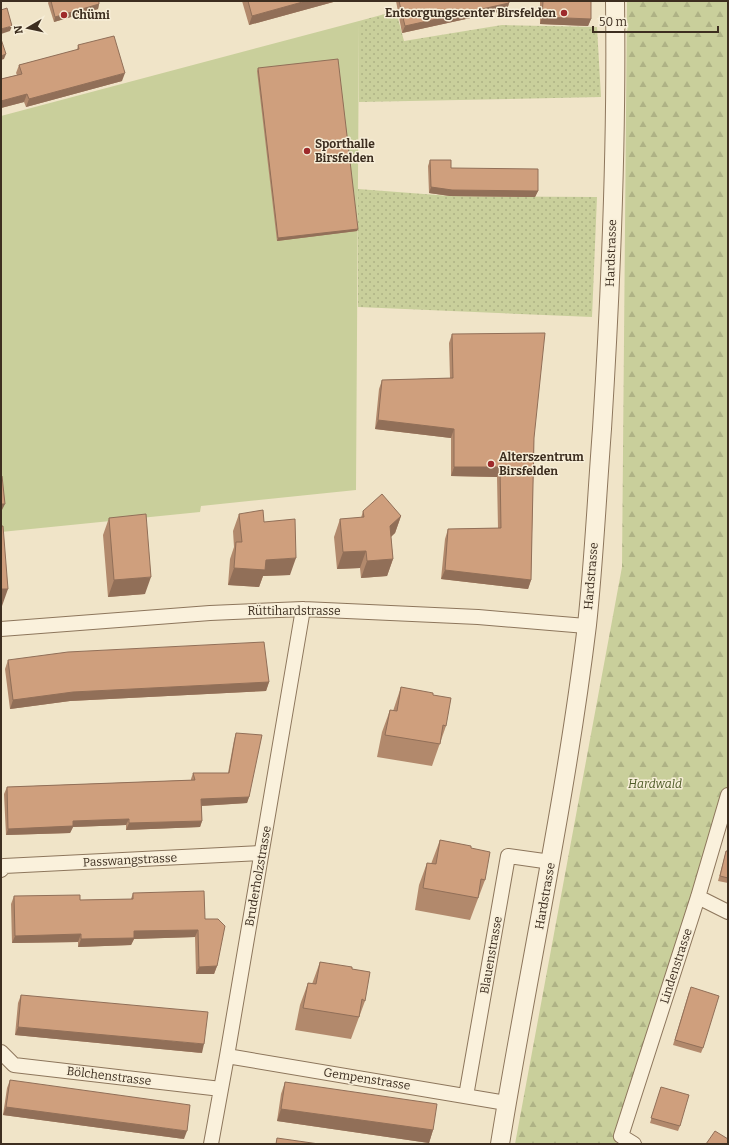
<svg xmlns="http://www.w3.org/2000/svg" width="729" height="1145" viewBox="0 0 729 1145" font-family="Bitter,serif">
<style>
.forest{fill:url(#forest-firs)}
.garden{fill:url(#garden-dots)}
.pitch{fill:#c9cf9b}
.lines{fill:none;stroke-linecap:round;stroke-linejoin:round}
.minor-casing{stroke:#8d765c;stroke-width:16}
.tertiary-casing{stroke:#8d765c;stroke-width:20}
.minor{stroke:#faf1dc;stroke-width:14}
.tertiary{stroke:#faf1dc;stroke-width:18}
.wall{fill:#b2896c}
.shaded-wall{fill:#916f58}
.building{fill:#cf9f7d;stroke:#916f58}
.poi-dot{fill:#9e2a2b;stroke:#f7eed8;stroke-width:1.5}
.labels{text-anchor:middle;stroke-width:3;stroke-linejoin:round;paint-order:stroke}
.poi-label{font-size:12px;font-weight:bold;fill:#3d2e20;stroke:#f7eed8;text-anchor:start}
.street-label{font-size:12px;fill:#3d2e20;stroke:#f7eed8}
.park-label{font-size:12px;font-style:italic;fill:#4d5a26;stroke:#f7eed8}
</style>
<defs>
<pattern id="forest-firs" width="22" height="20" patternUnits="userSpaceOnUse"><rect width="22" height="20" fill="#c9cf9b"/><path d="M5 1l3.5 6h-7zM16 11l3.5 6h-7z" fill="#aeb285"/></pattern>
<pattern id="garden-dots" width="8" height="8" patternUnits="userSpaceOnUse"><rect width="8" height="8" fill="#c9cf9b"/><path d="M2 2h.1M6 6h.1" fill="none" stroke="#aeb285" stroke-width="1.8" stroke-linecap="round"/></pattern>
</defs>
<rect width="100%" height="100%" fill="#f0e4c8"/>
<path class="forest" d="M627,1H728V795L621,1136L615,1144H515L622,567Z"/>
<path class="garden" d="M396,11L404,41L502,25L597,27L601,97L359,102V21Z
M358,189L450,196L597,197L592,317L358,307Z"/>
<path class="pitch" d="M359,21L356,490L201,506L200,512L1,532V116Z"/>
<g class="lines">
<defs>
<path id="minor" d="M1,629L210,613L303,609L478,617L586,626
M1,870L4,866L261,853
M698,897L728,912
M1,1052L14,1065L221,1089
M227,1056L506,1103
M466,1096L508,856L551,862
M211,1144L227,1056L303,609
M634,1144L621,1136L698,897L728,795"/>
<path id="tertiary" d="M500,1144C528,971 566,799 587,625C594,560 597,494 602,429C611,286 617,144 615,1"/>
</defs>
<use href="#minor" class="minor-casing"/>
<use href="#tertiary" class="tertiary-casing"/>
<use href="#minor" class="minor"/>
<use href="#tertiary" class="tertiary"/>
</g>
<path class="wall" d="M49,1H99V4L98,9L54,22L48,3Z
M242,1H337L249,25Z
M396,1H509V3L507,10L402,33Z
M540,1H591V19L588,26L540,24Z
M78,45L122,81L26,107L24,102L1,108V79L17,75L16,73L19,65L77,50Z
M258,68L358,229L357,231L277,241L257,71Z
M430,160L451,168L538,191L535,197L450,196L429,193L428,166Z
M452,334L534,438L531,580L528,589L441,579L445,539L448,529L498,528L497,477L451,476V438L375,429L379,389L382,380L450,378L449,343Z
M363,511L401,516L395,533L391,537L393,559L387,576L361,578L360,568L337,569L334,537L340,519L361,518Z
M239,514L264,522L290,575L263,576L259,587L228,585L230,559L234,547L233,531Z
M109,518L145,594L108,597L103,535Z
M8,660L269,682L266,691L70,701L10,709L5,669Z
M401,687L433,695L446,726L432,766L377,757L382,732L390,710L393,711Z
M236,733L249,797L247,803L202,806V821L200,827L126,830V825L73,827L70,833L6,835L4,794L7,787L191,780V779L193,773H228L234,740Z
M440,840L471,848L485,880L470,920L415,910L419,885L427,863L431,864Z
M726,851H728V883L718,881Z
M133,893L205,919L217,966L214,974H196L195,937L134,939L131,945L78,947V942L12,943L11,904L14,896L80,900L131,899Z
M320,962L352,969L365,1001L351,1039L295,1030L300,1005L308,983L312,984Z
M689,992L703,1048L701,1053L673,1045Z
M21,995L202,1053L15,1035L18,1003Z
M10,1080L184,1139L3,1115L7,1088Z
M285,1082L433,1130L429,1143L277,1121L281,1094Z
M661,1087L680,1126L678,1131L650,1123Z"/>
<path class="shaded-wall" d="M306,1H337L249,25L252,16Z
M509,3L507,10L402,33L405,26Z
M99,4L98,9L54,22L55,17Z
M542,17L591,19L588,26L540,24Z
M12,26L10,31L1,34V29Z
M6,54L4,59L1,60V56Z
M125,73L122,81L26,107L29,99Z
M27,94L24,102L1,108V101Z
M431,187L538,191L535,197L450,196L429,193Z
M358,229L357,231L277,241L278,238Z
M378,420L454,429L451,438L375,429Z
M454,467H500L497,477L451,476Z
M1,504H5L2,510H1Z
M401,516L395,533L384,543L390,526Z
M366,551L360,568L337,569L343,552Z
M296,558L290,575L263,576L259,587L228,585L234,568L266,560Z
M393,559L387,576L361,578L367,561Z
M445,570L531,580L528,589L441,579Z
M151,577L145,594L108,597L114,580Z
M1,589H8L2,606H1Z
M269,682L266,691L70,701L10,709L13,700L73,692Z
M249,797L247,803L199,806L201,799Z
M129,819L126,825L73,827L70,833L6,835L8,829L73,821Z
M202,821L200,827L126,830L129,823Z
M198,930L195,937L134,939L131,945L78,947L81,939L134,931Z
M81,934L78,942L12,943L15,936Z
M217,966L214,974H196L199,967Z
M18,1027L204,1044L202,1053L15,1035Z
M6,1107L187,1131L184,1139L3,1115Z
M281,1109L433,1130L429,1143L277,1121Z"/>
<path class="building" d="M51,1H99V4L55,17Z
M248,1H306L252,16Z
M399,1H509V3L405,26Z
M543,1H591V19L542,17Z
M7,8L12,26L1,29V10Z
M114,36L125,73L29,99L27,94L1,101V79L22,74L19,65L79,49L78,45Z
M1,39L6,54L1,56Z
M338,59L358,229L278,238L258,68Z
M430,160H451V168L538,169V191L452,190L431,187Z
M545,333L534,438L531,580L445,570L448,529L501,528L500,467H454V429L378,420L382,380L453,378L452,334Z
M2,476L5,504H1V477Z
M382,494L401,516L390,526L393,559L367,561L366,551L343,552L340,519L364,517L363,511Z
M263,510L264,522L295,519L296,558L266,560L265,570L234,568L236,542H242L239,514Z
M146,514L151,577L114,580L109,518Z
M1,526H3L8,589H1Z
M264,642L269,682L73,692L13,700L8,660L68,652Z
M401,687L433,693V695L451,698L446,726L443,725L440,744L385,735L390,710L397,711Z
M236,733L262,735L249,797L201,799L202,821L129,823V819L73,821V826L8,829L7,787L195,780L193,773H229Z
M440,840L471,846V848L490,852L485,880L481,879L478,898L423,888L427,863L436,864Z
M726,851H728V878L720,876Z
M204,891L205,919H218L225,926L217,966L199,967L198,930L134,931V938L81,939V934L15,936L14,896L80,895V900L133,899V893Z
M320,962L352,967V969L370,972L365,1001L362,999L359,1017L303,1008L308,983L316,984Z
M691,987L719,996L703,1048L675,1040Z
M21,995L208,1012L204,1044L18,1027Z
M10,1080L190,1105L187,1131L6,1107Z
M285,1082L437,1104L433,1130L281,1109Z
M661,1087L689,1095L680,1126L651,1118Z
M715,1131L728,1139V1144H706Z
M277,1138L319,1144H276Z"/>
<g class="poi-dot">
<circle cx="564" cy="13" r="4"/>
<circle cx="64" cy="15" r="4"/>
<circle cx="307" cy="151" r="4"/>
<circle cx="491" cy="464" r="4"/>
</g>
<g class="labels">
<g class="poi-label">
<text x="556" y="17" text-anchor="end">Entsorgungscenter Birsfelden</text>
<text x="72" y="19">Chümi</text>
<text x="315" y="148">Sporthalle<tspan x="315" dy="14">Birsfelden</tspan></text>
<text x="499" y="461">Alterszentrum<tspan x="499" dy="14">Birsfelden</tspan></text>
</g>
<g class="street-label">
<text transform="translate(611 253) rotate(-88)" y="4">Hardstrasse</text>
<text transform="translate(591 576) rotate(-85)" y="4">Hardstrasse</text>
<text x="294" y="615">Rüttihardstrasse</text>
<text transform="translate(130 860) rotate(-3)" y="4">Passwangstrasse</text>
<text transform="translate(258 876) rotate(-80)" y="4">Bruderholzstrasse</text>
<text transform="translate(545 896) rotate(-80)" y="4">Hardstrasse</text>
<text transform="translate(491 955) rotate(-80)" y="4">Blauenstrasse</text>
<text transform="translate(676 966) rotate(-72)" y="4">Lindenstrasse</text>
<text transform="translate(109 1076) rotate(7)" y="4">Bölchenstrasse</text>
<text transform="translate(367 1079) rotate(9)" y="4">Gempenstrasse</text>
</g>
<g class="park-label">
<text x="655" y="788">Hardwald</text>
</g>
</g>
<rect width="729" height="1145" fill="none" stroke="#3d2e20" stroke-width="4"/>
<g transform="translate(28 28) rotate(261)" stroke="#f7eed8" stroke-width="3" paint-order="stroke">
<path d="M0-3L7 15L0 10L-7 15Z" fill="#3d2e20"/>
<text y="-6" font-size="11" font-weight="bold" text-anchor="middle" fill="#3d2e20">N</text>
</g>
<path d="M593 26v6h125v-6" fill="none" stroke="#3d2e20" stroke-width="2"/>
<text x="599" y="26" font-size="12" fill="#3d2e20" stroke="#f7eed8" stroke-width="3" paint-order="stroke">50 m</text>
</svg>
